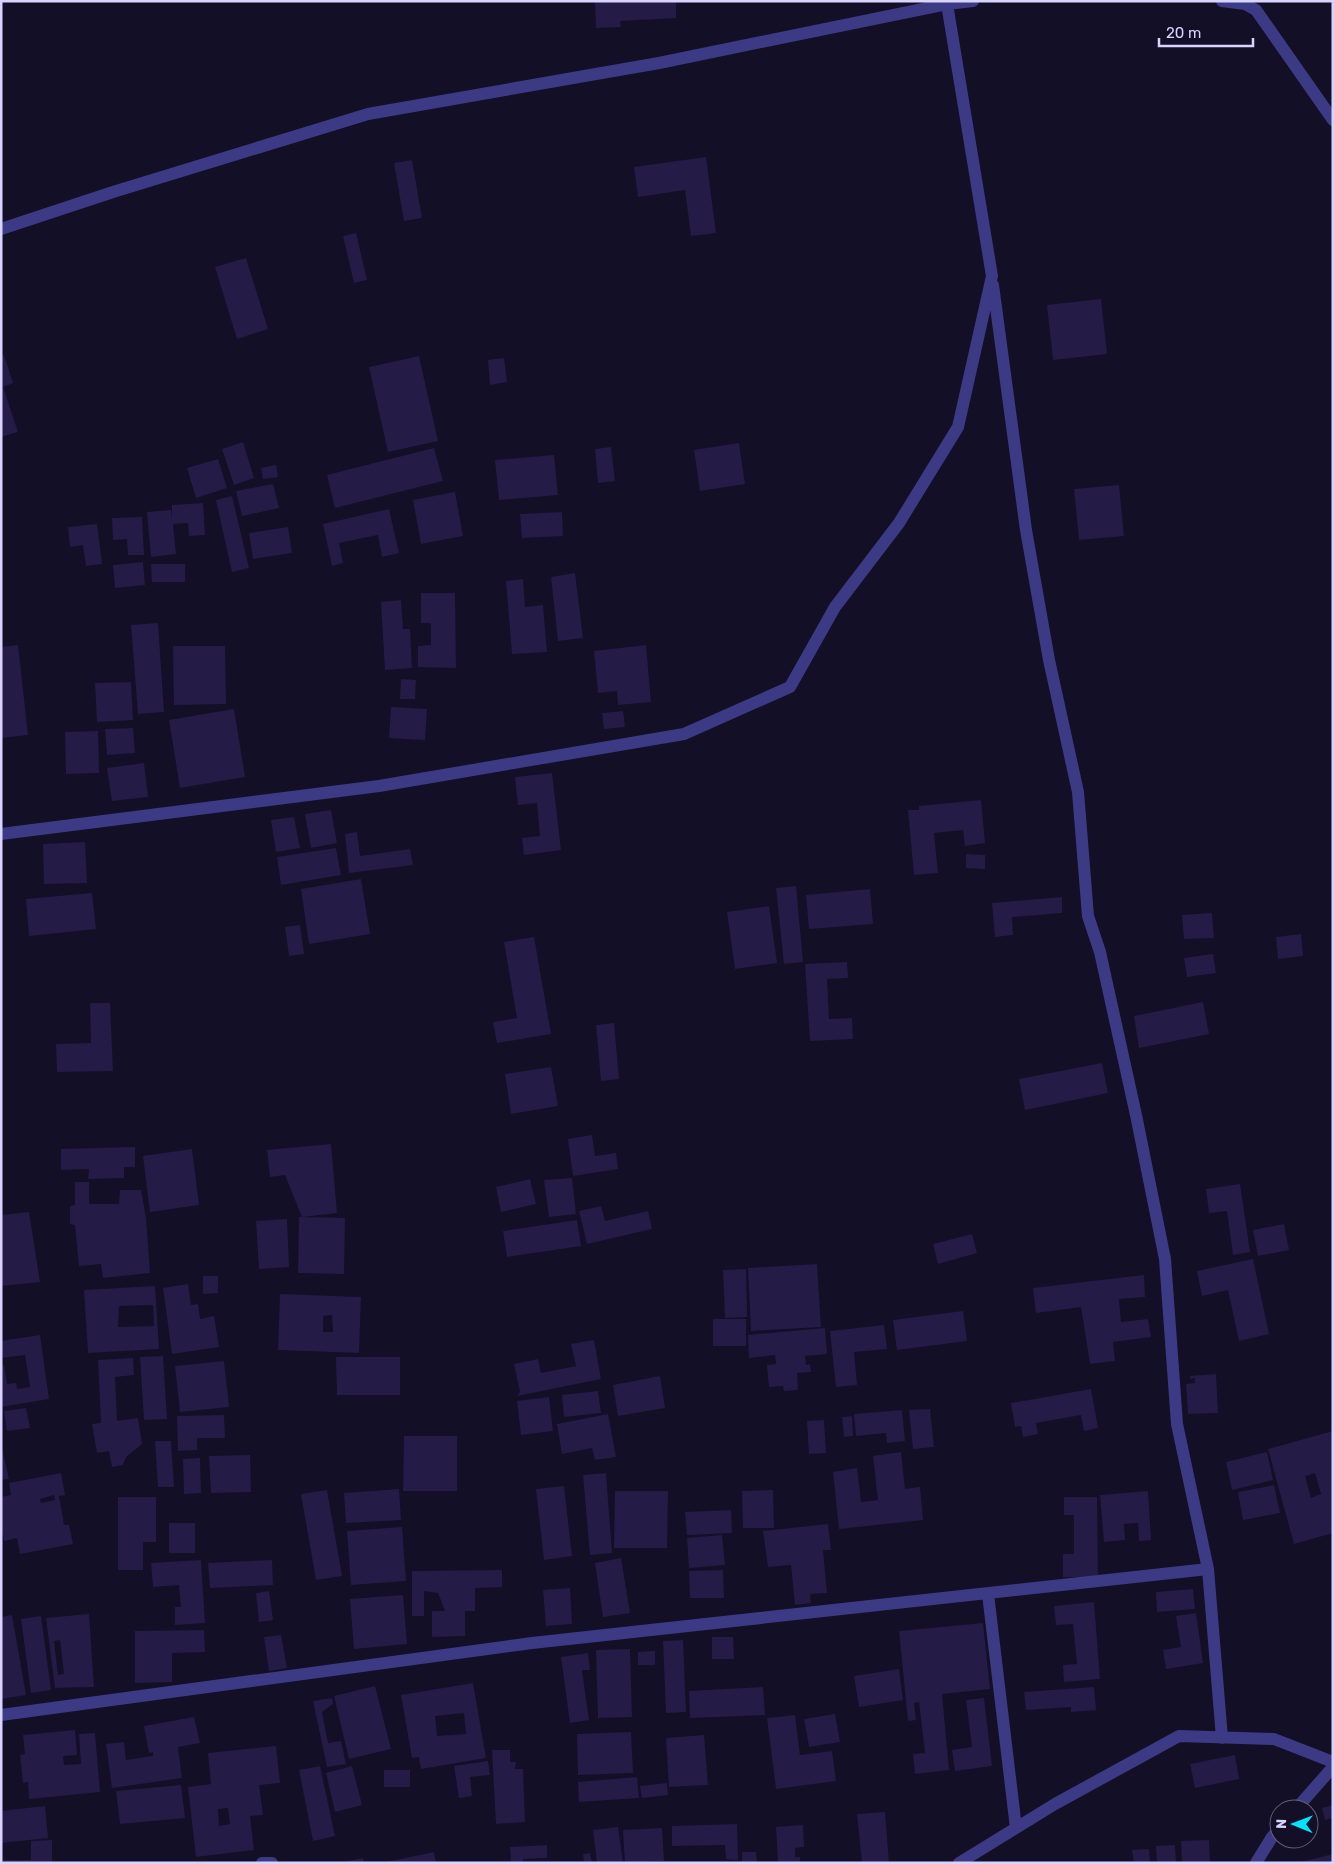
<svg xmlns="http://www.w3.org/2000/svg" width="1334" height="1864" viewBox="0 0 1334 1864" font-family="Rubik,sans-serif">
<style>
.building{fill:#241b47;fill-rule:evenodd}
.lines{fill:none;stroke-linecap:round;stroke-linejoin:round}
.minor{stroke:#3d3a85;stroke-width:12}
</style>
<rect width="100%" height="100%" fill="#130f26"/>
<path class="building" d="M595,1H676V18L620,21L621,27L596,28Z
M706,157L716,233L691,236L685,190L638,197L634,167Z
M412,160L422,218L404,221L394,163Z
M356,233L367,280L354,283L343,236Z
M246,258L268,329L237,339L215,267Z
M1101,299L1107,354L1053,360L1047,305Z
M4,355L13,383L3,387L18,432L1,437V356Z
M419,356L438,441L388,452L369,367Z
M504,358L507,382L490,385L488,360Z
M243,442L254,478L234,485L222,449Z
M739,443L745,484L700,491L694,450Z
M611,447L615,481L598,483L595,449Z
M434,448L443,481L335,508L327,475Z
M554,455L558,495L499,500L495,460Z
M218,459L227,488L196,498L187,468Z
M276,465L278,477L263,479L261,468Z
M273,484L279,508L242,516L236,491Z
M1119,485L1124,536L1079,540L1074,489Z
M455,492L463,536L421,544L413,500Z
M232,496L249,568L232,572L216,500Z
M203,503L205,535L189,536L188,523L173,524L176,554L151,557L147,512L171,510L172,519V505Z
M389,509L399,553L382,557L378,535L339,543L343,563L332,566L323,524Z
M562,512L563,536L522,538L520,514Z
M142,517L144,555H128L127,539L113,540L112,518Z
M97,524L102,564L86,566L83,545L70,547L68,527Z
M288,527L292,553L253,559L249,533Z
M143,562L145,585L115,588L113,565Z
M151,564H185V582H152Z
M575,573L583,638L558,641L551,577Z
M523,579L525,607L543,605L547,652L512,654L506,581Z
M421,593H455L456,668L418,667V646L431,645V623H421Z
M401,600L403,629H410L412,668L385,670L381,602Z
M158,623L164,712L138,714L131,625Z
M18,645L28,735L1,738V647Z
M646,645L651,702L618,705L617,691L598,693L594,651Z
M173,646H225L226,704L174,705Z
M401,679L416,680L415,699H400Z
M131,682L133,720L97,722L95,683Z
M391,707L427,709L425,740L389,738Z
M234,709L245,777L180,788L169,720Z
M623,711L625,727L604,729L602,713Z
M133,728L135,753L107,755L105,729Z
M98,731L99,773L66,774L65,732Z
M144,763L148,797L112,801L107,768Z
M552,773L561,850L524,855L522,838L540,836L537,803L518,805L515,777Z
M981,800L985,843L965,846L963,830L934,833L938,873L914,875L908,810H919V806Z
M331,810L337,843L311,848L305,814Z
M294,817L300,848L276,852L271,820Z
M357,832L360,856L410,849L413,865L349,873L345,834Z
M85,842L87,883L44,884L43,844Z
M336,848L341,875L281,885L277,857Z
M966,854L985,855V869L966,868Z
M361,879L370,934L309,944L301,889Z
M796,886L803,962L784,964L776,888Z
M870,889L873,924L809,929L806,895Z
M92,893L96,929L29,936L26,899Z
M1062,897V913L1012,917L1013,935L995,937L992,903Z
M769,906L777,963L735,969L727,912Z
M1212,913L1214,938L1184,939L1182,915Z
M300,925L304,954L289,956L285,927Z
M1301,934L1303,956L1278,959L1276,937Z
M534,937L551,1034L497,1043L493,1022L517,1018L504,942Z
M1213,954L1216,973L1187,977L1184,958Z
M847,962L848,978L827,979L829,1019L852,1018L853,1039L810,1041L805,964Z
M1203,1002L1209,1034L1139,1048L1134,1016Z
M90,1003H110L113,1071L57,1072L56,1044L91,1043Z
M614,1023L619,1079L601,1081L596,1025Z
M1102,1063L1108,1093L1025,1110L1019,1079Z
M551,1067L558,1106L511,1114L505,1074Z
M592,1135L595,1156L616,1153L618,1169L573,1176L568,1139Z
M331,1144L337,1213L302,1217L345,1218L344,1274L298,1273L299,1217H302L285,1175L270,1177L267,1150Z
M135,1147V1167H124V1178L88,1179L89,1169L61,1170V1149Z
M192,1149L199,1205L150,1212L143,1156Z
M572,1178L576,1214L549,1217L544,1180Z
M530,1179L536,1204L501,1212L496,1187Z
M75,1182H89V1204H119L120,1190H141L146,1218L150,1273L103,1278L101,1264L79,1266L75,1225L70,1224V1206L75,1205Z
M1240,1184L1250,1252L1233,1255L1227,1211L1209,1213L1206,1189Z
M601,1206L605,1221L648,1211L652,1229L587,1244L579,1211Z
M29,1212L40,1282L1,1286V1215Z
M287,1219L289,1267L259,1269L256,1221Z
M577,1220L581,1246L507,1257L503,1231Z
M1284,1224L1289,1250L1258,1256L1253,1230Z
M972,1234L977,1253L938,1264L933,1244Z
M1253,1259L1269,1334L1239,1341L1228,1290L1202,1296L1197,1271Z
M817,1264L821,1327L751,1331L748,1268Z
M746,1269L747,1317L725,1318L723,1270Z
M1144,1275L1145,1297L1119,1299L1121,1322L1148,1319L1151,1337L1113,1342L1115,1361L1090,1364L1081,1307L1036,1313L1033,1288Z
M203,1276H218V1293L203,1294Z
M188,1284L191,1305L198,1304L200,1319L214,1316L219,1347L172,1354L163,1288Z
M155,1286L159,1349L88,1353L84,1290ZM153,1305L154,1326L118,1327L119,1306Z
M280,1294L361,1297L359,1353L278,1350ZM332,1315L333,1332H323V1316Z
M963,1311L967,1341L897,1350L893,1320Z
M713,1319H746V1346H713Z
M884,1325L887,1349L854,1352L857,1385L836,1387L830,1331Z
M825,1328L827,1354L805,1356L806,1365L810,1364L811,1372L797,1373L798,1390L784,1391L783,1386L769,1387L767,1365L776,1364L775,1355L749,1358L748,1335Z
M40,1335L49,1399L1,1407V1365H4L7,1384L16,1383L17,1389L30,1387L25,1355L1,1358V1341Z
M594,1340L601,1379L517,1396L520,1392L514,1364L538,1359L541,1373L576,1366L571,1344Z
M163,1356L167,1419L144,1420L140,1357Z
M336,1357H400V1395H337Z
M133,1358L134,1375L115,1377L117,1421L138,1418L142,1444L126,1457L123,1465L112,1467L109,1451L97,1453L92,1424L101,1423L98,1360Z
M224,1361L229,1407L180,1412L175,1366Z
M1216,1374L1218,1413L1188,1414L1186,1384L1195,1383V1378L1190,1379V1376Z
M660,1376L665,1408L618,1416L613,1385Z
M1091,1389L1098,1428L1084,1431L1081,1415L1036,1423L1038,1434L1023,1437L1021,1426L1015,1427L1011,1403Z
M598,1391L601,1413L564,1417L562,1395Z
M549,1397L553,1431L521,1435L517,1401Z
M26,1408L30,1428L7,1431L4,1411Z
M930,1409L934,1447L913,1449L909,1410Z
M902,1410L905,1441L887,1443L886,1433L856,1436L854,1414Z
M608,1414L616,1457L595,1460L592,1448L562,1454L557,1424Z
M224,1415L225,1438H197V1450L178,1451L177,1416Z
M852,1416L853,1436L844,1437L842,1417Z
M824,1420L826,1453L809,1454L807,1421Z
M1333,1431V1533L1294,1544L1268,1449ZM1315,1473L1321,1494L1311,1498L1305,1476Z
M404,1436H457V1491H403Z
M155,1441H171L174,1487H158Z
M1,1444L9,1479L1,1480Z
M901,1452L905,1489L920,1487L923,1520L839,1529L833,1472L857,1468L861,1502L878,1500L873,1456Z
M1267,1452L1273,1480L1232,1490L1226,1462Z
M250,1455L251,1492L211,1493L209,1456Z
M200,1458L201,1493L184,1494L183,1459Z
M61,1473L65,1495L59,1496L64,1525H69L73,1544L20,1554L17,1538L4,1541L1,1526V1497L11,1495L9,1483ZM54,1495L55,1500L41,1503L40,1499Z
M606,1473L612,1553L590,1555L583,1475Z
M1274,1485L1280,1513L1243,1520L1238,1492Z
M564,1486L572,1556L544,1560L536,1489Z
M399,1489L401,1520L346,1523L344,1493Z
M327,1490L342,1576L316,1580L301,1494Z
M773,1490L774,1528H743L742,1491Z
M615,1491H668L667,1548H614Z
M1148,1491L1151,1540L1139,1541L1138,1523L1124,1524L1125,1540L1104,1542L1100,1495Z
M118,1497H156V1542H143V1570H118Z
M1064,1497H1097L1098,1577H1063V1554H1074V1515H1064Z
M731,1510L732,1533L687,1535L685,1512Z
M169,1523H195V1553H169Z
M828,1524L831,1550H823L827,1593L810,1594L811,1603L795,1605L791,1565L768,1567L763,1531Z
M402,1527L406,1581L351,1585L347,1531Z
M722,1535L725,1565L689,1568L687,1538Z
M621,1558L630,1613L603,1617L595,1563Z
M201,1560L205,1623L175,1625V1607H181L179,1585L153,1587L151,1563Z
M272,1560L273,1585L210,1588L208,1563Z
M502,1570V1587L475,1588V1611H465V1636L432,1637V1611H445L438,1593L424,1591V1616H412V1571Z
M723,1570L724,1598H690L689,1571Z
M570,1588L572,1624L546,1626L543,1590Z
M1193,1589L1195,1609L1157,1612L1156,1592Z
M269,1591L273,1620L259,1622L256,1593Z
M403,1595L407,1644L354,1649L350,1599Z
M1094,1602L1100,1679L1064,1682L1063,1665L1077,1664L1073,1624L1056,1625L1054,1606Z
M1196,1613L1203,1663L1166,1669L1163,1650L1181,1647L1176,1616Z
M89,1614L94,1687L55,1688L46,1618ZM60,1640L64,1674L58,1675L54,1641Z
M12,1615L26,1695L1,1699V1617Z
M41,1616L51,1690L31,1693L21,1619Z
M983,1623L990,1689L942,1694L949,1770L915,1774L913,1754L925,1753L919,1702L914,1703L916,1720L908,1721L899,1631Z
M204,1630L205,1652L172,1653V1682L135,1683V1631Z
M281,1635L287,1668L269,1671L264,1637Z
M712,1637H733L734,1659H712Z
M683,1640L686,1712L666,1713L663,1641Z
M630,1649L632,1717L598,1718L596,1650Z
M655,1651V1665H638V1652Z
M588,1653L590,1670H582L589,1720L570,1723L561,1657Z
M899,1669L903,1700L859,1707L854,1676Z
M473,1683L486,1758L421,1769L419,1757L412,1758L401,1695ZM464,1713L466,1734L437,1736L435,1716Z
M375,1686L391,1749L349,1759L334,1696Z
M763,1687L765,1715L690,1718L689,1691Z
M1094,1687L1096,1710L1071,1712V1707L1026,1710L1024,1692Z
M332,1698L333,1704L322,1712L328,1743L341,1741L346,1764L327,1767L313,1701Z
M984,1698L992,1766L955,1771L952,1750L972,1747L966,1700Z
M835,1714L840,1742L809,1747L804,1719Z
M795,1715L800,1755L832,1751L836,1781L776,1789L767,1718Z
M194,1717L200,1743L178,1747L182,1778L112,1788L106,1744L124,1742L126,1760L153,1756V1752L149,1753L144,1726Z
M75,1730L77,1755L63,1756L64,1765L81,1764L79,1734L95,1733L100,1792L29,1799L28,1782L23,1783L20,1755L25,1754L23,1735Z
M631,1732L633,1773L578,1775L577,1734Z
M704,1735L708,1785L669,1787L666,1738Z
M276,1746L280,1783L259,1785L263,1815L250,1816L254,1850L196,1857L188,1787L211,1784L208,1753ZM228,1808L230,1824L219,1826L218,1809Z
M492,1750H510V1762H516L515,1769H523L525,1822L496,1824Z
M1235,1755L1239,1779L1195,1788L1190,1764Z
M488,1761L490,1775L470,1777L472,1796L459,1798L454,1766Z
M320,1766L335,1836L313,1841L299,1770Z
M352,1766L362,1805L335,1812L326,1773Z
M384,1770H410V1787H384Z
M637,1777L639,1798L579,1802L578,1782Z
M667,1783L668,1795L642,1798L640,1786Z
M181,1785L185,1818L120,1824L116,1791Z
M1333,1805V1818L1325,1820L1322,1808Z
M45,1806L48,1838L1,1843V1811Z
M885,1812L889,1863H862L857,1814Z
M737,1824L738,1860L726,1859L725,1845L672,1846V1826Z
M803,1825L804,1847L795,1848V1857H800V1863H778L776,1827Z
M618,1827L623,1863H597L593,1830Z
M662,1828L664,1861L625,1863L623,1830Z
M52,1840V1863H4L3,1860H31V1841Z
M1209,1840L1210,1863H1182L1181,1841Z
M547,1845V1858L523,1859V1863H511L510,1847Z
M1175,1845L1176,1863H1157L1156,1846Z
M1149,1849L1150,1863H1134L1132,1850Z
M434,1852L436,1863H386V1862Z
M742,1852H756L757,1863H742Z
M590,1853L592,1863H584L583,1854Z
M1333,1854V1863H1301V1862Z
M363,1858L364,1863H343V1862Z"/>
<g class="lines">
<path class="minor" d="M1222,1L1245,4L1256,10L1333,120
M1,229L113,192L368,114L659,63L947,4L973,1
M993,285L1026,530L1049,660L1078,792L1088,916L1100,952L1136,1115L1165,1259L1177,1424L1208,1569
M1,834L379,786L684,734L790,687L835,607L899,523L958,427L992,276L947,4
M988,1594L1016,1828
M1,1715L532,1643L1208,1569L1222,1738
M1296,1809L1333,1767
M262,1863H272
M959,1863L1055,1804L1179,1736L1274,1739L1333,1762
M1256,1863L1272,1837L1279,1829"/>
</g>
<rect width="1334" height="1864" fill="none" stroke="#d9d4ff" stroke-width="5"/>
<g transform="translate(1294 1824) rotate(271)"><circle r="24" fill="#130f26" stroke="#625e7d"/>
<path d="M0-4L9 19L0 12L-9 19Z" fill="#00e5ff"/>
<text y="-8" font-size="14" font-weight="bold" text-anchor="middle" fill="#d9d4ff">N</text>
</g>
<path d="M1159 38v8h94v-8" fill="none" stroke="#d9d4ff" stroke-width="2.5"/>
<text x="1166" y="38" font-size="15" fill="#d9d4ff" stroke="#130f26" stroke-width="4" paint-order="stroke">20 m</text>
</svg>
